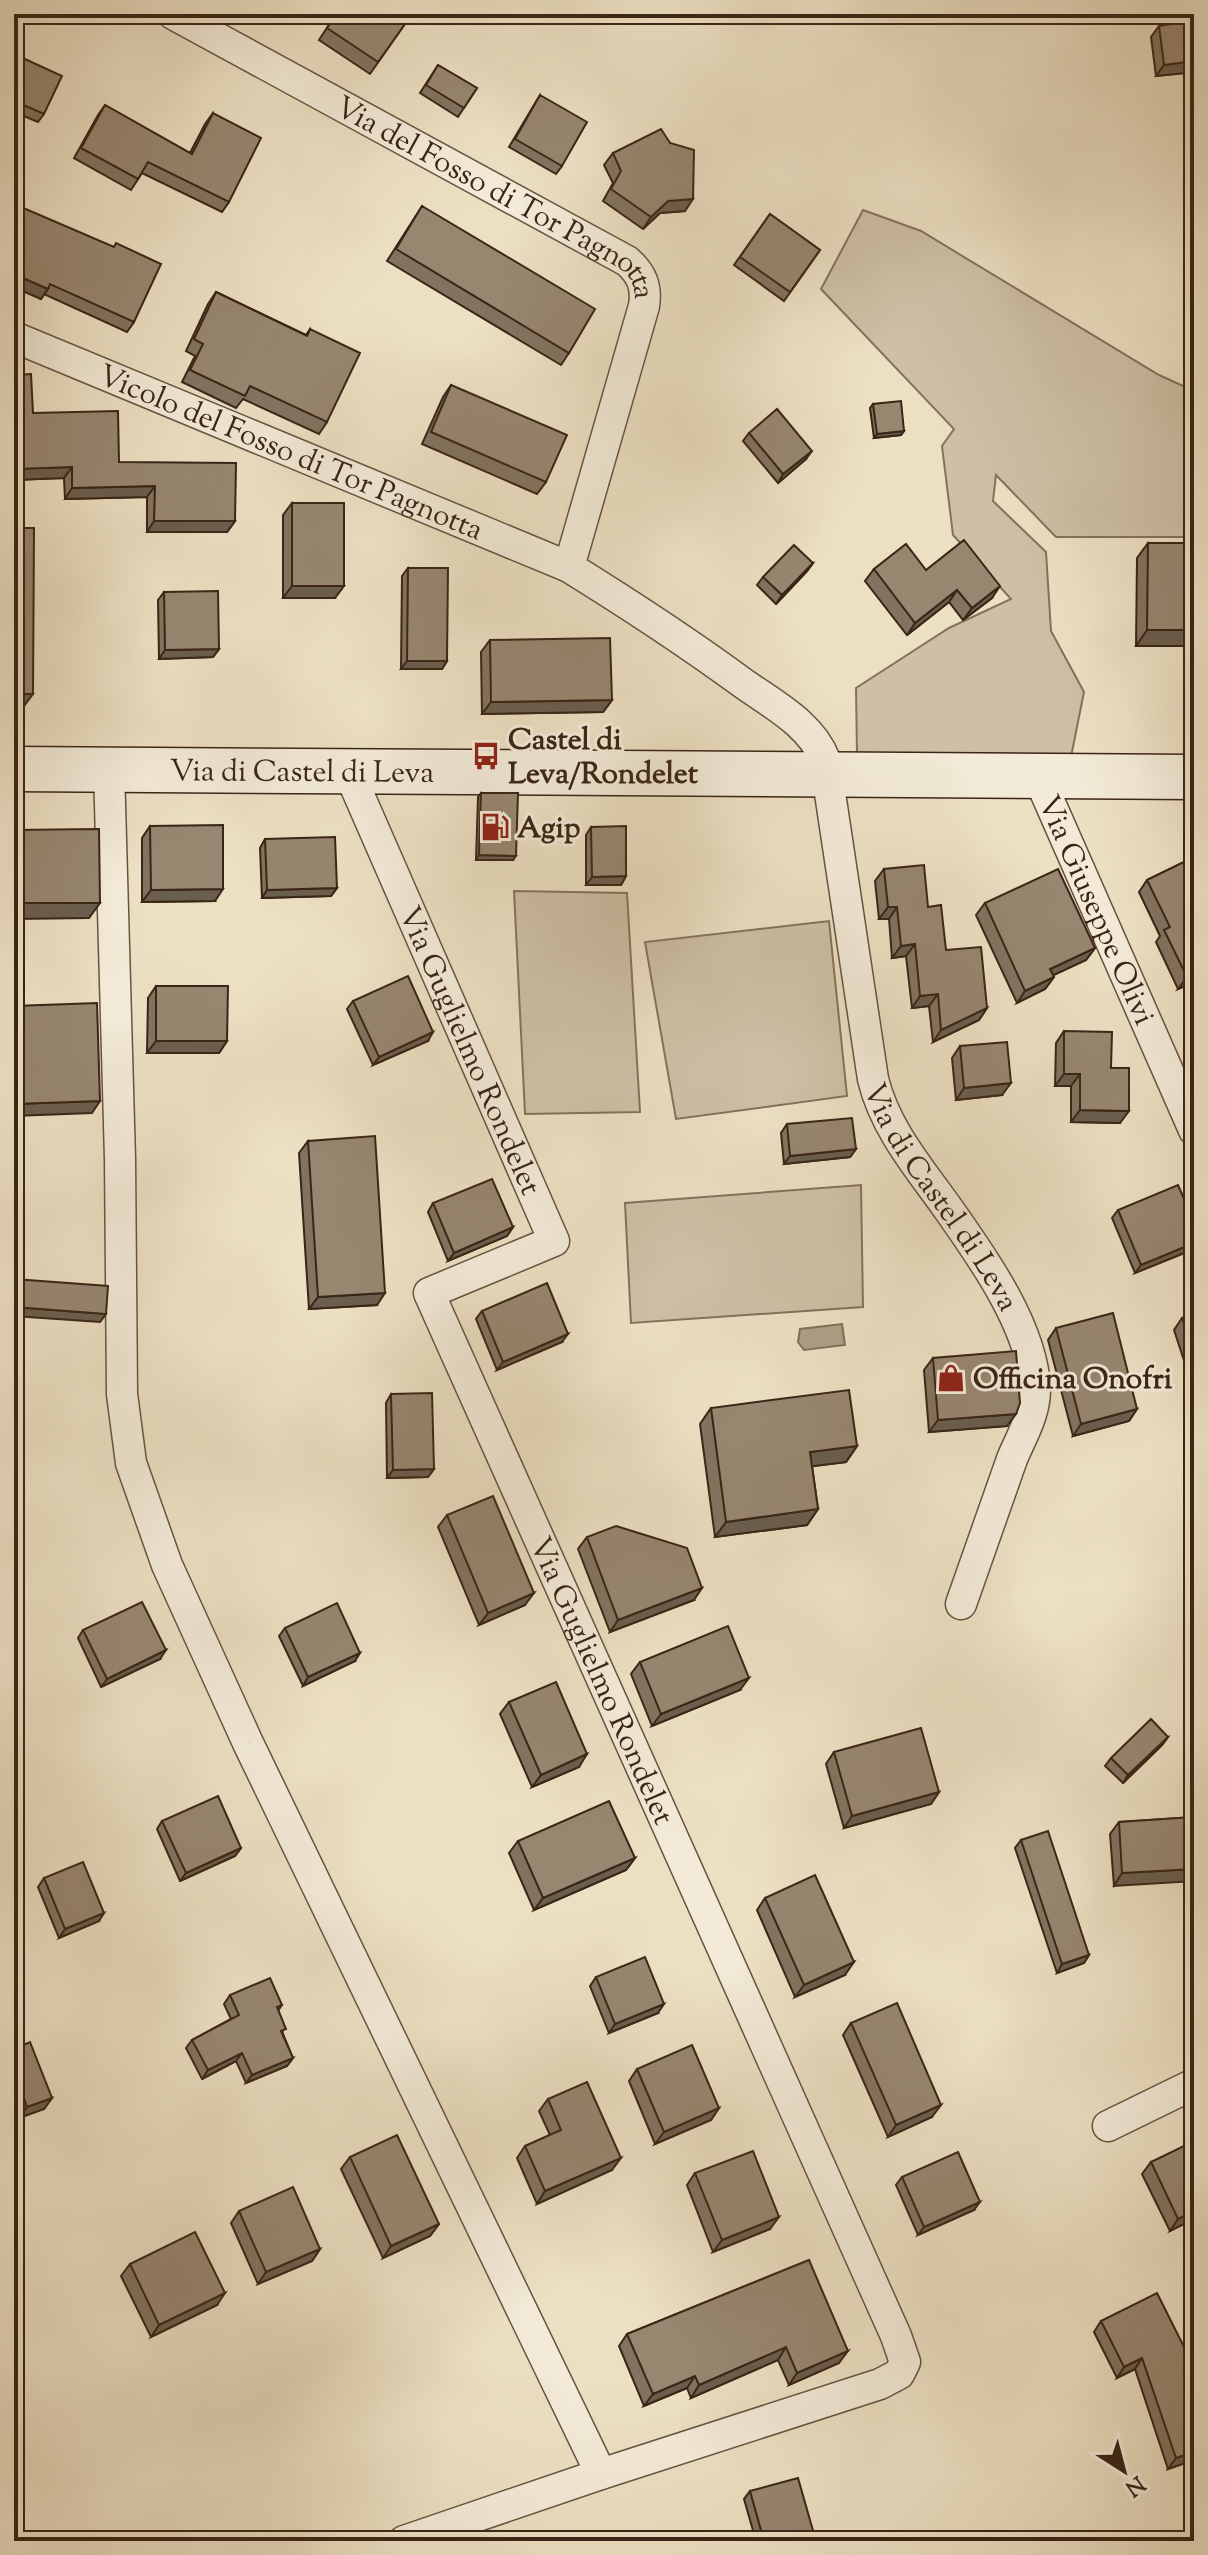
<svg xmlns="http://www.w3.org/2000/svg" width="1208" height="2555" viewBox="0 0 1208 2555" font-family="'Sorts Mill Goudy',serif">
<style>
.green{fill:#cec0a6;stroke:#84725e;stroke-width:2}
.water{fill:#afa088;stroke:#806f5a;stroke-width:2}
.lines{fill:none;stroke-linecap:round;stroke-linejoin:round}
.street-casing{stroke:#665441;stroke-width:33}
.secondary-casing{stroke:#3a2516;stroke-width:47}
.street{stroke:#f3ebd8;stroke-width:30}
.secondary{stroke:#f3ebd8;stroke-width:44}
.wall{fill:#827360;stroke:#3a2516;stroke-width:2}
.shaded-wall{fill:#6a5e4e;stroke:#3a2516;stroke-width:2}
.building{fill:#978670;stroke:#3a2516;stroke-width:2}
.labels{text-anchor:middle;stroke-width:6;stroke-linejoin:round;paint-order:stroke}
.street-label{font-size:30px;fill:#3a2516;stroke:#f3ebd8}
.poi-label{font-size:30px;font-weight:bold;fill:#3a2516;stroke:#f3ebd8;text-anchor:start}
</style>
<rect width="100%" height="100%" fill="#ece0c3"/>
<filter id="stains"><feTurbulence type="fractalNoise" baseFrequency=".0025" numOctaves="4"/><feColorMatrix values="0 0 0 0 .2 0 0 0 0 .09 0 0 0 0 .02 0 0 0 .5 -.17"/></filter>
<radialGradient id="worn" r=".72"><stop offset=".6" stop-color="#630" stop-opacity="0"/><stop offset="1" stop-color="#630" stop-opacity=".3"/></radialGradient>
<path class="green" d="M863,210L921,231L1159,375L1194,391V537H1056L996,475L993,501L1046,552L1051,631L1084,692L1071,757L857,753L856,688L949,628L1011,599L953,535L942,446L954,429L821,289Z
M514,891L627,893L640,1112L525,1114Z
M829,921L847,1096L676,1119L645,942Z
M861,1185L863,1307L631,1323L625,1203Z"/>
<path class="water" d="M842,1324L845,1345L804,1350L798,1342L800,1329Z"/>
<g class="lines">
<defs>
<g id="street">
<path id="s1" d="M173,14L627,261C642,274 647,287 644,306L569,567C627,603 684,640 740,681C770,703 811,723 825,760L873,1079C885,1129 920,1169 949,1210C983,1258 1034,1330 1035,1390C1035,1415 1021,1437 1012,1459C995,1507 978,1556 961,1604"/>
<path id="s2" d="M14,337L569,567"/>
<path d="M109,769L120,1159L122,1394L131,1463L167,1565L248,1743L601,2474"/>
<path id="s3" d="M348,770L554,1241L429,1293L896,2336L905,2362L899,2374L880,2384L601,2474L404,2541"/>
<path id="s4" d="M1039,778L1194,1130"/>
<path d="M1108,2126L1194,2084"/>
</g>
<g id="secondary">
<path id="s5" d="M14,769L1194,777"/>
</g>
</defs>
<use href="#street" class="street-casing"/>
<use href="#secondary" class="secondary-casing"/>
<use href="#street" class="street"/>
<use href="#secondary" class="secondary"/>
</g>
<path class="wall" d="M336,14H412L370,74L319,40Z
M1194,20V72L1156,76L1151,37L1159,26Z
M14,54L44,114L38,122L14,112Z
M438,65L477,88L458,117L420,93Z
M540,95L562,166L556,174L509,147Z
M105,105L190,153L205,124L213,113L229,202L222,212L142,173L131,190L74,158L98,115Z
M670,143L685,211L660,213L643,229L603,201L613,183L604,165L613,153Z
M14,204L134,322L127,332L44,294L41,299L14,287Z
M422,206L569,353L561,365L387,261Z
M770,214L820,250L784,301L734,265Z
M216,292L306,335L310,329L327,422L319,434L243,399L236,408L182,382L195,356L186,351L208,304Z
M14,375L33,413L119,462L235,521L227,532H147V497L65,499L64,478L14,480Z
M451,385L546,482L537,494L422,444L443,397Z
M873,404L904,431L901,435L874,438L870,408Z
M749,433L806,459L778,483L743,441Z
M292,503L335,598H283V515Z
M1148,543L1194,646H1136L1137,558Z
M813,563L807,571L776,604L757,585L763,577Z
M408,568L447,661L442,669H401L402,576Z
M874,569L926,570L992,598L963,620L949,602L907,635L865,581Z
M164,592L219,649L213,657L159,659L158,600Z
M490,640L612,700L603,712L482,714L481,652Z
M481,793L513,860H476L478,797Z
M150,826L215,901L142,902V838Z
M591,827L626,876L621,885H586V835Z
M265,839L337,888L331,896L262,898L260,848Z
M1194,857V982L1178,989L1156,942L1160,936L1139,892L1147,880Z
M884,869L928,907L946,950L987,1008L979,1020L933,1042L929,1006L912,1008L906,956L892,958L889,919H879L875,881Z
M985,903L1095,948L1086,960L1053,975L1054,977L1045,989L1017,1003L976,915Z
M156,986L227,1041L219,1053H147L148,998Z
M353,1001L428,1041L373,1065L347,1009Z
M1064,1031L1111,1068L1120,1123L1071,1122V1086H1055L1056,1043Z
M960,1046L1002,1095L956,1100L952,1058Z
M787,1124L856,1149L850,1157L784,1164L781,1133Z
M308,1141L377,1305L309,1309L299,1153Z
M433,1203L513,1227L507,1236L448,1261L428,1212Z
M1118,1210L1194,1222V1249L1135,1273L1112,1218Z
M482,1311L562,1342L497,1370L476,1319Z
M1194,1314V1391L1174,1330L1182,1318Z
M1056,1328L1137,1409L1129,1421L1073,1436L1048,1340Z
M933,1358L1007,1426L929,1432L924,1370Z
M391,1394L434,1469L428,1477L387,1478L386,1403Z
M711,1408L857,1446L846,1462L812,1466L818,1509L807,1525L715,1537L700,1424Z
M447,1515L525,1605L479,1625L438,1527Z
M587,1537L694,1600L610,1632L578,1549Z
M285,1628L355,1661L303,1686L279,1636Z
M83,1630L160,1659L101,1687L78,1638Z
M640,1662L740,1690L652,1726L631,1674Z
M509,1702L579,1767L532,1787L500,1714Z
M1168,1737L1162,1745L1123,1783L1105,1766L1111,1758Z
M834,1752L939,1792L931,1804L844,1828L826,1764Z
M1194,1817L1114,1886L1110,1834L1119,1822Z
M162,1821L241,1848L235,1856L180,1881L157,1829Z
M1021,1840L1089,1955L1084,1963L1057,1973L1015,1848Z
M518,1841L635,1858L626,1870L534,1910L509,1853Z
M44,1878L99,1921L59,1938L38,1887Z
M765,1898L845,1975L795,1997L757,1910Z
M596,1977L658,2013L609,2033L590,1986Z
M230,1995L282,2005L278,2011L283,2034L293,2058L287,2066L246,2083L236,2061L202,2079L186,2048L192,2040L231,2019L224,2004Z
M851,2023L932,2117L888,2137L843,2035Z
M14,2033L19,2047L52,2098L44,2109L19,2118L14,2105Z
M637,2069L719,2108L711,2120L655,2144L629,2081Z
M548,2099L612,2170L537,2204L517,2158L525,2146L550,2135L539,2111Z
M350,2157L439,2224L430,2236L383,2258L341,2169Z
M1151,2162L1194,2219L1170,2231L1142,2174Z
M695,2173L770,2229L713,2252L687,2185Z
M902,2177L974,2210L918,2235L896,2185Z
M239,2211L320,2249L312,2261L258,2284L231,2223Z
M809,2260L839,2363L789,2385L778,2360L691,2398L687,2388L644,2406L619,2346L627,2334Z
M130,2264L217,2305L151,2337L121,2276Z
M1101,2321L1194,2367V2460L1168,2469L1135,2369L1117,2378L1094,2332Z
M750,2491L809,2541H756L744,2499Z"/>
<path class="shaded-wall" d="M1194,61V72L1156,76L1164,65Z
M693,199L685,211L660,213L643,229L651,217L668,201Z
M14,274L48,289L41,299L14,287Z
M904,431L901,435L874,438L877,434Z
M812,451L806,459L778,483L783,474Z
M72,467L64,478L14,480V469Z
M155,486L147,497L65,499L72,488Z
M154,521H235L227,532H147Z
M813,563L807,571L776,604L782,595Z
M292,586H344L335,598H283Z
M1000,586L992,598L963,620L972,608Z
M957,590L949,602L907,635L915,623Z
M1147,630H1194V646H1136Z
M219,649L213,657L159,659L165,650Z
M407,661H447L442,669H401Z
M14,694H33L24,706H14Z
M612,700L603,712L482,714L491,702Z
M479,855L516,856L513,860H476Z
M626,876L621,885H586L592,877Z
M337,888L331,896L262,898L267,890Z
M223,889L215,901L142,902L151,890Z
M14,903H100L89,918L14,919Z
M888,907H897L889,919H879Z
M915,944L906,956L892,958L901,946Z
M1095,948L1086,960L1041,981L1050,969Z
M1194,974V982L1178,989L1187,977Z
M1054,977L1045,989L1017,1003L1025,991Z
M938,994L929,1006L912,1008L920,996Z
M987,1008L979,1020L933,1042L941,1030Z
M433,1032L428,1041L373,1065L379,1057Z
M156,1041H227L219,1053H147Z
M1064,1074H1080L1071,1086H1055Z
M1011,1083L1002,1095L956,1100L964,1088Z
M100,1101L92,1113L14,1116V1104Z
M1080,1110L1129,1111L1120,1123L1071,1122Z
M856,1149L850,1157L784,1164L790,1156Z
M513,1227L507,1236L448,1261L454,1253Z
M1194,1243V1249L1135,1273L1141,1265Z
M385,1293L377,1305L309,1309L318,1297Z
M14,1307L106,1314L100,1322L14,1316Z
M568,1334L562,1342L497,1370L503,1362Z
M1137,1409L1129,1421L1073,1436L1081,1424Z
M1016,1414L1007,1426L929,1432L938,1420Z
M857,1446L846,1462L799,1468L810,1452Z
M434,1469L428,1477L387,1478L393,1470Z
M818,1509L807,1525L715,1537L726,1522Z
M702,1588L694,1600L610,1632L618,1620Z
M534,1593L525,1605L479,1625L488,1613Z
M166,1650L160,1659L101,1687L107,1679Z
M360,1653L355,1661L303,1686L308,1677Z
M749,1678L740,1690L652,1726L661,1714Z
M1168,1737L1162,1745L1123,1783L1128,1775Z
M587,1754L579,1767L532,1787L541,1775Z
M939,1792L931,1804L844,1828L852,1816Z
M241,1848L235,1856L180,1881L186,1873Z
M635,1858L626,1870L534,1910L543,1898Z
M1194,1869V1881L1114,1886L1122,1873Z
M104,1913L99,1921L59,1938L65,1929Z
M1089,1955L1084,1963L1057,1973L1062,1964Z
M854,1962L845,1975L795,1997L804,1985Z
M664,2004L658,2013L609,2033L615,2024Z
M242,2053L236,2061L202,2079L208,2070Z
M293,2058L287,2066L246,2083L252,2075Z
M22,2092L14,2103V2095Z
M52,2098L44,2109L19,2118L27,2107Z
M941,2105L932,2117L888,2137L896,2125Z
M719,2108L711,2120L655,2144L664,2132Z
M621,2158L612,2170L537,2204L545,2191Z
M980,2202L974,2210L918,2235L924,2227Z
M1194,2211V2219L1170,2231L1178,2219Z
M779,2217L770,2229L713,2252L722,2240Z
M439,2224L430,2236L383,2258L391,2246Z
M320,2249L312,2261L258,2284L266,2272Z
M225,2293L217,2305L151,2337L159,2325Z
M786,2347L778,2360L691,2398L699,2385Z
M848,2351L839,2363L789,2385L797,2373Z
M1142,2358L1135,2369L1117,2378L1124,2367Z
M695,2376L687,2388L644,2406L653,2394Z
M1194,2452V2460L1168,2469L1176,2458Z
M814,2534L809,2541H789Z"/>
<path class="building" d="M337,14H412L378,62L327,28Z
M1194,20V61L1164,65L1159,26Z
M14,54L62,76L44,114L14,101Z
M438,65L477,88L464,108L426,85Z
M540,95L587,122L562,166L515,139Z
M105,105L192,154L213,113L261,138L229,202L148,162L138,179L81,148Z
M661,129L670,143L694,150L693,199L668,201L651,217L611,189L621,171L613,153Z
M14,204L114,247L116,243L161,264L134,322L50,284L48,289L14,274Z
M422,206L595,309L569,353L396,249Z
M770,214L820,250L790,292L740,257Z
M216,292L307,336L310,329L360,353L327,422L250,386L245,396L190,370L203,344L194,339Z
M31,374L33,413L118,411L119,462L236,463L235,521H154L155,486L72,488V467L14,469V375Z
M451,385L567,435L546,482L431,432Z
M901,401L904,431L877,434L873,404Z
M777,409L812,451L783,474L749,433Z
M292,503H344V586H292Z
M14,528H34L33,694H14Z
M964,540L1000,586L972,608L957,590L915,623L874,569L906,544L926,570Z
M1148,543H1194V630H1147Z
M794,545L813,563L782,595L763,577Z
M408,568H448L447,661H407Z
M218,591L219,649L165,650L164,592Z
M610,638L612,700L491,702L490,640Z
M481,793H518L516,856L479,855Z
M223,825V889L151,890L150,826Z
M626,826V876L592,877L591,827Z
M99,829L100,903H14V830Z
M335,837L337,888L267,890L265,839Z
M1194,857V974L1187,977L1164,930L1170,927L1147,880Z
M924,865L928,907L941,905L946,950L981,947L987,1008L941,1030L938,994L920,996L915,944L901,946L897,907H888L884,869Z
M1058,869L1095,948L1050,969L1054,977L1025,991L985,903Z
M408,976L433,1032L379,1057L353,1001Z
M156,986H228L227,1041H156Z
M97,1003L100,1101L14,1104V1006Z
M1064,1031L1112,1032L1111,1068H1129V1111L1080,1110V1074H1064Z
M1007,1042L1011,1083L964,1088L960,1046Z
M852,1118L856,1149L790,1156L787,1124Z
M375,1136L385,1293L318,1297L308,1141Z
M492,1179L513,1227L454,1253L433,1203Z
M1178,1185L1194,1222V1243L1141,1265L1118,1210Z
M14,1279L108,1286L106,1314L14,1307Z
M547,1283L568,1334L503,1362L482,1311Z
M1113,1313L1137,1409L1081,1424L1056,1328Z
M1194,1314V1353L1182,1318Z
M1016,1351L1020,1403L1016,1414L938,1420L933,1358Z
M849,1390L857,1446L810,1452L818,1509L726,1522L711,1408Z
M432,1393L434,1469L393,1470L391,1394Z
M493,1496L534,1593L488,1613L447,1515Z
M616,1526L687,1548L702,1588L618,1620L587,1537Z
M142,1602L166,1650L107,1679L83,1630Z
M337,1603L360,1653L308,1677L285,1628Z
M728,1626L749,1678L661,1714L640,1662Z
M556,1682L587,1754L541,1775L509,1702Z
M1151,1719L1168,1737L1128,1775L1111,1758Z
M921,1728L939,1792L852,1816L834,1752Z
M218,1796L241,1848L186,1873L162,1821Z
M609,1801L635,1858L543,1898L518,1841Z
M1194,1817V1869L1122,1873L1119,1822Z
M1048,1831L1089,1955L1062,1964L1021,1840Z
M83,1862L104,1913L65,1929L44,1878Z
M815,1875L854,1962L804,1985L765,1898Z
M645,1957L664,2004L615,2024L596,1977Z
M270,1978L282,2005L277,2007L286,2029L281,2031L293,2058L252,2075L242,2053L208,2070L192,2040L239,2015L230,1995Z
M897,2003L941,2105L896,2125L851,2023Z
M14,2033L19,2047L30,2042L52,2098L27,2107L22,2092L14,2095Z
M692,2045L719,2108L664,2132L637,2069Z
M587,2082L621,2158L545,2191L525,2146L561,2130L548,2099Z
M397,2135L439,2224L391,2246L350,2157Z
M1194,2141V2211L1178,2219L1151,2162Z
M753,2151L779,2217L722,2240L695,2173Z
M958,2152L980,2202L924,2227L902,2177Z
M293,2187L320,2249L266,2272L239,2211Z
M195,2232L225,2293L159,2325L130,2264Z
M809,2260L848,2351L797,2373L786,2347L699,2385L695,2376L653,2394L627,2334Z
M1157,2293L1194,2367V2452L1176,2458L1142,2358L1124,2367L1101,2321Z
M798,2478L814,2534L789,2541H764L750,2491Z"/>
<defs>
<symbol id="bus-bare" viewBox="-9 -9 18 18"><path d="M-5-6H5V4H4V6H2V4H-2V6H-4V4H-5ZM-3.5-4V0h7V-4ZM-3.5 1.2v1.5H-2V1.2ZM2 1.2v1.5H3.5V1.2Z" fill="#8f2418" stroke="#f3ebd8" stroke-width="2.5" paint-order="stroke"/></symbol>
<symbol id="fuel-bare" viewBox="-9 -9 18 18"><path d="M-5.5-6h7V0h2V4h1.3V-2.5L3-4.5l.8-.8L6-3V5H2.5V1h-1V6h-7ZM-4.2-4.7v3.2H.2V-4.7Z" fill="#8f2418" stroke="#f3ebd8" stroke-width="2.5" paint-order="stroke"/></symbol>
<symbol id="shop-bare" viewBox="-9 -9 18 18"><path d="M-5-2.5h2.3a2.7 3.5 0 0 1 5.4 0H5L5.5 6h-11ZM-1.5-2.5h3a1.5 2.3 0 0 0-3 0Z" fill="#8f2418" stroke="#f3ebd8" stroke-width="2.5" paint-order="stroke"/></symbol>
</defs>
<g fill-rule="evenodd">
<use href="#bus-bare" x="466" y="736" width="40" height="40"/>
<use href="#fuel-bare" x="475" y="807" width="40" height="40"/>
<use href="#shop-bare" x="931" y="1358" width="40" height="40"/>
</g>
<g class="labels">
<g class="street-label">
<text dy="10" stroke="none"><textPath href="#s1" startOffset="374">Via del Fosso di Tor Pagnotta</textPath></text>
<text dy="10" stroke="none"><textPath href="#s2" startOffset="300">Vicolo del Fosso di Tor Pagnotta</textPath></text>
<text dy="10" stroke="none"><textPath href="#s5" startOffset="288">Via di Castel di Leva</textPath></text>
<text dy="10" stroke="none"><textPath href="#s4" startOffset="144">Via Giuseppe Olivi</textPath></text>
<text dy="10" stroke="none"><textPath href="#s3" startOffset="306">Via Guglielmo Rondelet</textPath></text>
<text dy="10" stroke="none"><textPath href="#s1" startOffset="1622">Via di Castel di Leva</textPath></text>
<text dy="10" stroke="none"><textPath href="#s3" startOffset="1074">Via Guglielmo Rondelet</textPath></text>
</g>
<g class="poi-label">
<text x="508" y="749">Castel di<tspan x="508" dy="34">Leva/Rondelet</tspan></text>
<text x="517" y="837">Agip</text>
<text x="973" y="1388">Officina Onofri</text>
</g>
</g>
<rect width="1208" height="2555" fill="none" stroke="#ece0c3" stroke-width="48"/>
<rect x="16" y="16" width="1176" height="2523" fill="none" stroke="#3a2516" stroke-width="4"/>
<rect x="24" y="24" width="1160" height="2507" fill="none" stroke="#3a2516" stroke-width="2"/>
<g transform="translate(1124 2471) rotate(144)" stroke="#f3ebd8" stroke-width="6" paint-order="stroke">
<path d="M0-6L14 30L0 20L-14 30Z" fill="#3a2516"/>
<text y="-12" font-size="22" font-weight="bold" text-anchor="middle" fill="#3a2516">N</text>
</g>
<rect width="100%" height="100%" filter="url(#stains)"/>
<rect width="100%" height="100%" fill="url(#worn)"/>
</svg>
